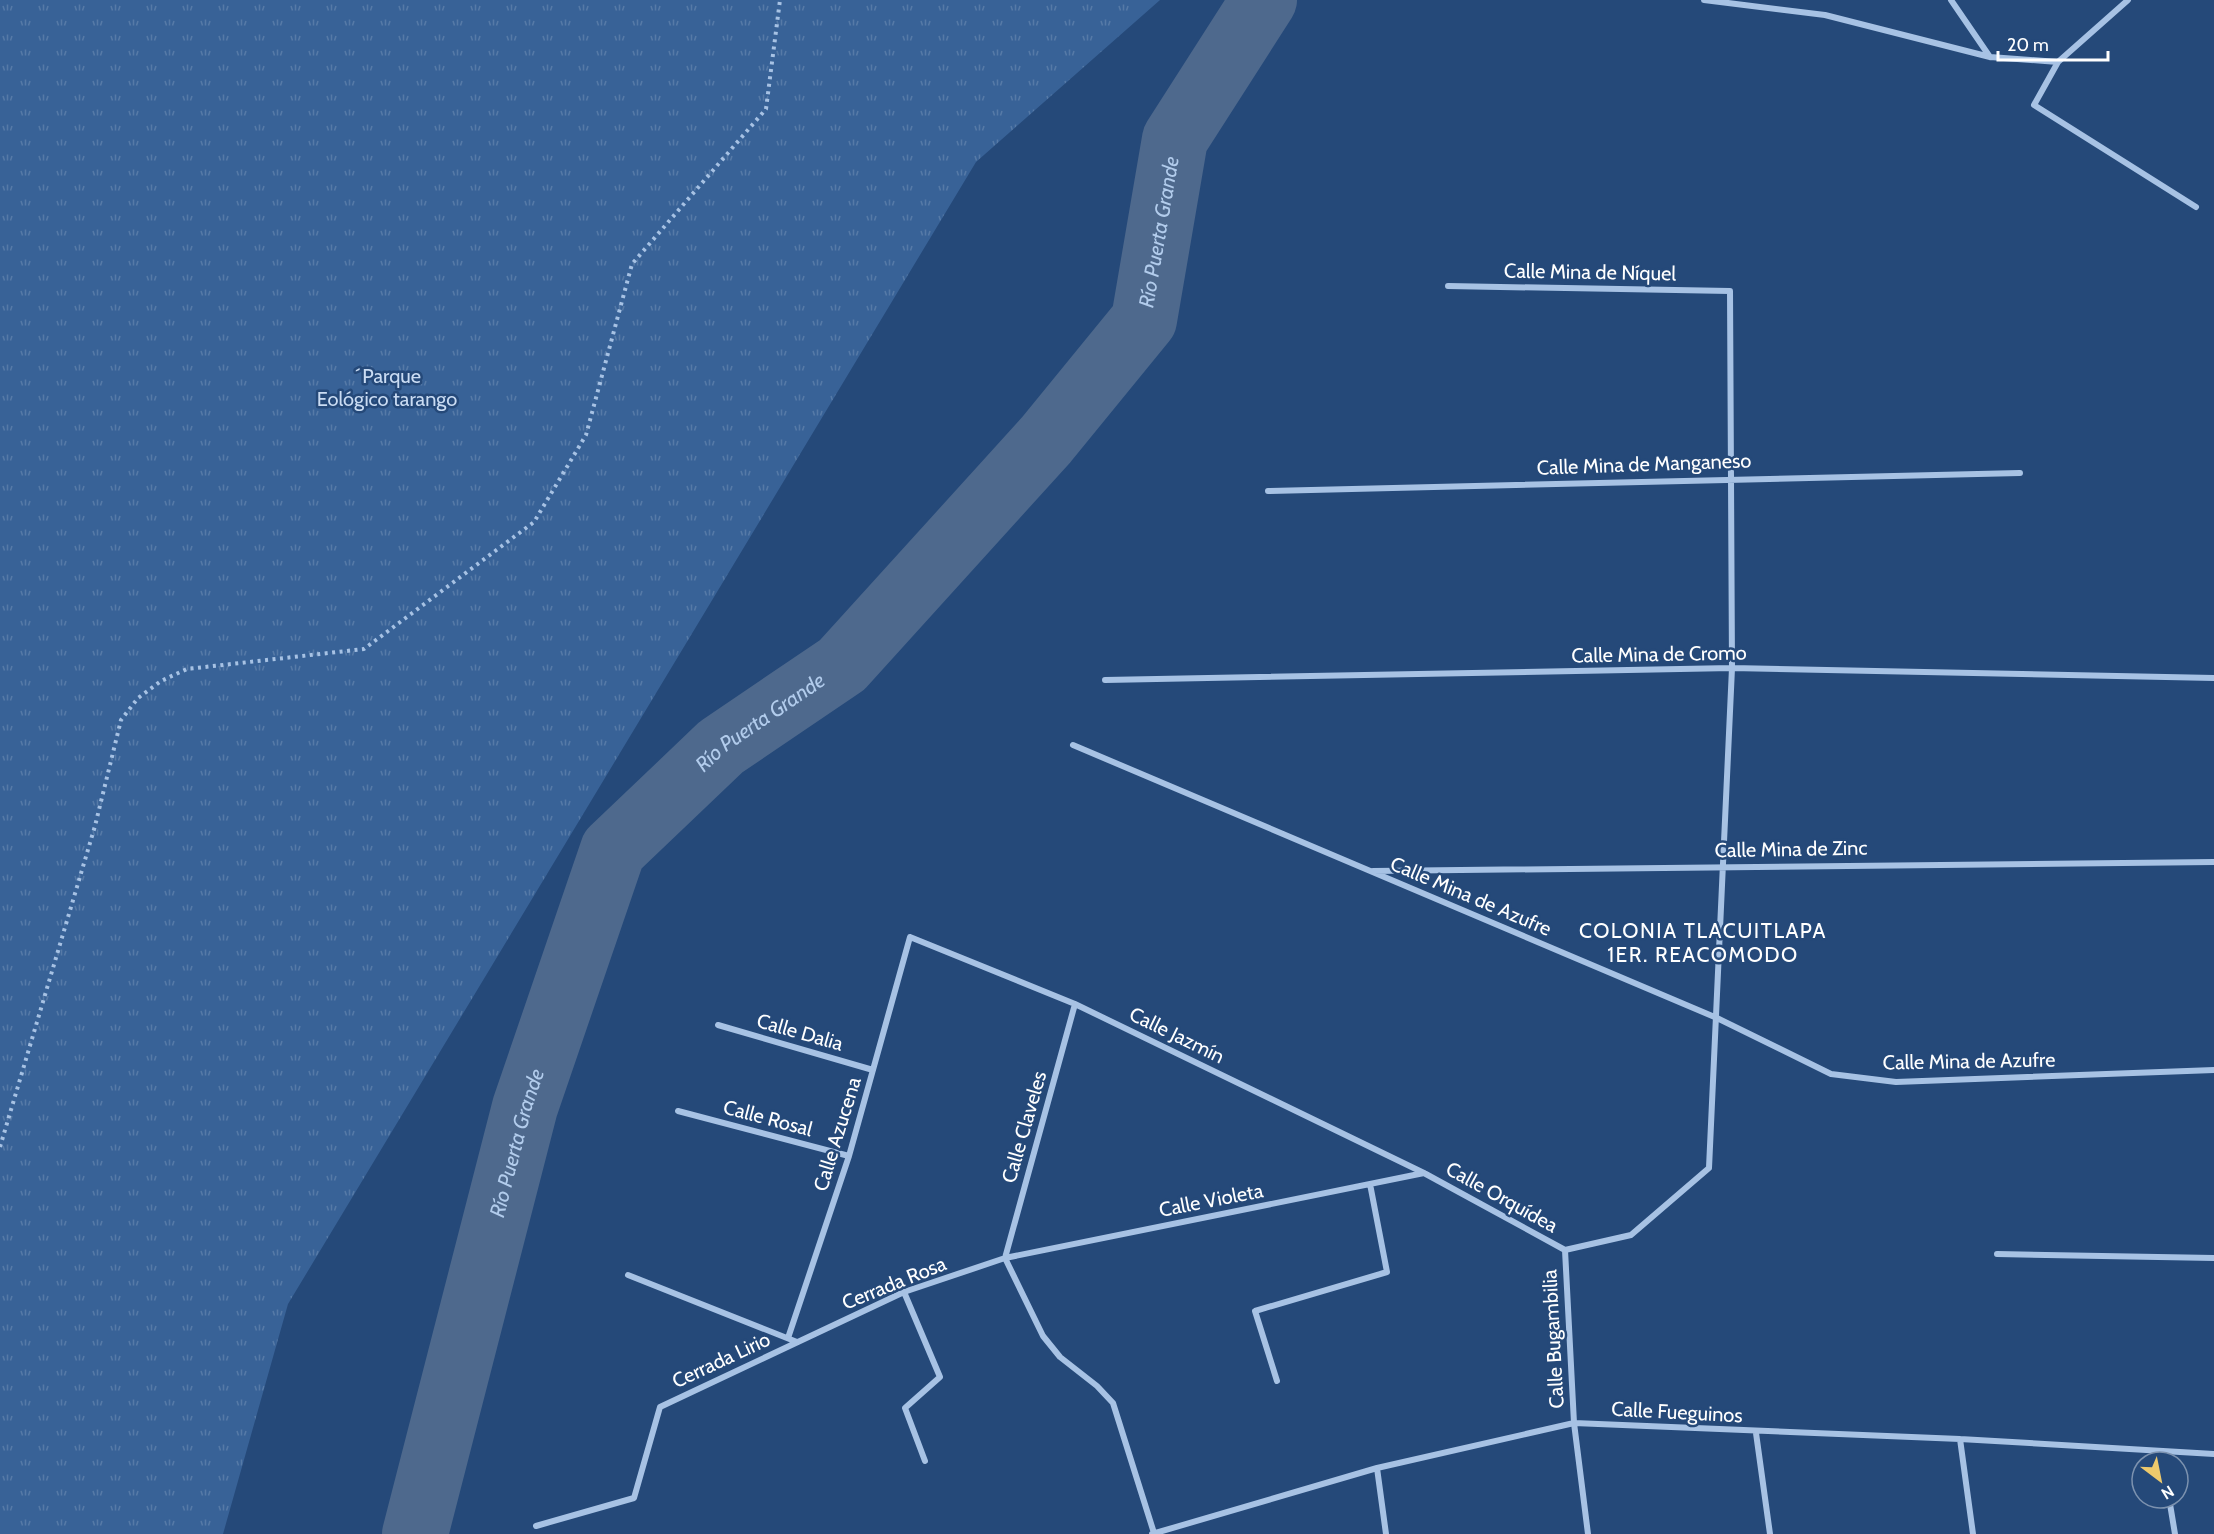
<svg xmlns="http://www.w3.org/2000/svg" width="2214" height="1534" viewBox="0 0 2214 1534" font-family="Cabin,sans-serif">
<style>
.grass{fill:url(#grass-tufts)}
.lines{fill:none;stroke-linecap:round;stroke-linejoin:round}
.river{stroke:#4e698d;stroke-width:66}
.path{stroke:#a7c2e4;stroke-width:4;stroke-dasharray:3 4.5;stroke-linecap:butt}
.minor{stroke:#a7c2e4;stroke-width:6}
.labels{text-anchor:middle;stroke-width:5;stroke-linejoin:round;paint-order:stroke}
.street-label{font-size:20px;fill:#fff;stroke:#254979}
.park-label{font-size:20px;fill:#cadcf3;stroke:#254979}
.water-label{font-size:21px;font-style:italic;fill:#b2ccec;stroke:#254979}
.neighbourhood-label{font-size:21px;letter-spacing:1.5px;fill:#fff;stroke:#254979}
</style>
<defs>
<pattern id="grass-tufts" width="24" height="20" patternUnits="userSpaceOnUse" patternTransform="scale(1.5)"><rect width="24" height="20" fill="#386297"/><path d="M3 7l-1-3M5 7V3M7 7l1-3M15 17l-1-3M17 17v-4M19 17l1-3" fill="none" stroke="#567aa7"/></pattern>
</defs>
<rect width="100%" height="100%" fill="#254979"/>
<path class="grass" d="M0,0H1160L976,162L288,1304L223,1534H0Z"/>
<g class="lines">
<path class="river" id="s1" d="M415,1534L525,1107L613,850L721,747L842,665L1046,440L1144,320L1175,139L1264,0"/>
<path class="path" d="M0,1147L95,826L121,720L138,698L161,681L187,669L364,649L534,522L586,435L632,264L766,109L780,0"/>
<path class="minor" d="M1704,0L1825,15L1990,57L2058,62
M1951,0L1990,57
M2128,0L2058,62L2034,105L2196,207
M1448,286L1730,291L1732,668L1709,1168L1631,1235L1565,1250
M1268,491L2020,473
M1105,680L1732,668L2214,678
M1073,745L1717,1018L1831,1074L1896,1082L2214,1070
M1373,871L2214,862
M718,1025L873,1070
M678,1111L849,1156
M1565,1250L1574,1423L1588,1534
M1997,1254L2214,1258
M1005,1258L1043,1336L1060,1357L1097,1386L1113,1403L1154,1533
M1005,1258L1075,1004
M628,1275L797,1342
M904,1292L940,1377L905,1408L925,1461
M788,1338L849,1156L910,937L1075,1004L1424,1173L1565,1250
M1277,1381L1255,1311L1387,1272L1370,1184
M1756,1433L1770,1534
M1960,1439L1973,1534
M2162,1451L2164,1462
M1377,1468L1386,1534
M2169,1498L2175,1534
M536,1526L634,1498L660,1407L904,1292L1005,1258L1424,1173
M1152,1534L1377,1468L1574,1423L1960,1439L2214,1454"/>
</g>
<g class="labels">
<g class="street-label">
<text transform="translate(1590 272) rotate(1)" y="7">Calle Mina de Níquel</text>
<text transform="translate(1644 464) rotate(-2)" y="7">Calle Mina de Manganeso</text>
<text transform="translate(1659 654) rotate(-1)" y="7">Calle Mina de Cromo</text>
<text transform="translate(1791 849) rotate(-1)" y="7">Calle Mina de Zinc</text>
<text transform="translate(1471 896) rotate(23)" y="7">Calle Mina de Azufre</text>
<text transform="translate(800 1032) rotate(16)" y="7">Calle Dalia</text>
<text transform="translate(1177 1035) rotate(26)" y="7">Calle Jazmín</text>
<text transform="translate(1969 1061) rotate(-1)" y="7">Calle Mina de Azufre</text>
<text transform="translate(768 1118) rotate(15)" y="7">Calle Rosal</text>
<text transform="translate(1024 1127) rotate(-74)" y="7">Calle Claveles</text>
<text transform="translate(837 1134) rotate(-73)" y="7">Calle Azucena</text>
<text transform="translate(1502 1197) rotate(29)" y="7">Calle Orquídea</text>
<text transform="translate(1211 1200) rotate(-11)" y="7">Calle Violeta</text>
<text transform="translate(894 1283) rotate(-22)" y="7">Cerrada Rosa</text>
<text transform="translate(1553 1339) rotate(-93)" y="7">Calle Bugambilia</text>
<text transform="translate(721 1360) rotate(-25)" y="7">Cerrada Lirio</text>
<text transform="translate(1677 1412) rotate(3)" y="7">Calle Fueguinos</text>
</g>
<g class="park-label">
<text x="387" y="383">´Parque<tspan x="387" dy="23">Eológico tarango</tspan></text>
</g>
<g class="water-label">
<text dy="7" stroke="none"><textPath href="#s1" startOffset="1556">Río Puerta Grande</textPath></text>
<text dy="7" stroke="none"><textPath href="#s1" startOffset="908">Río Puerta Grande</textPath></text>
<text dy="7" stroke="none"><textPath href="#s1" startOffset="404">Río Puerta Grande</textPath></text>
</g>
<g class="neighbourhood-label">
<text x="1703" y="938">COLONIA TLACUITLAPA<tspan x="1703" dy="24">1ER. REACOMODO</tspan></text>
</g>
</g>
<g transform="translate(2160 1480) rotate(148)"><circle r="28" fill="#254979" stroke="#7c92af" stroke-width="1.5"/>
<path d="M0-4.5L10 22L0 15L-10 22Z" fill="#edc96c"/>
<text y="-9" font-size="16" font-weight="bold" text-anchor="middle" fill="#ffffff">N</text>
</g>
<path d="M1998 51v9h110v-9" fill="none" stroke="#ffffff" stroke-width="3"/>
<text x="2007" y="51" font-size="18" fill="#ffffff" stroke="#254979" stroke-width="4.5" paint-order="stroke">20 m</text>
</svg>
